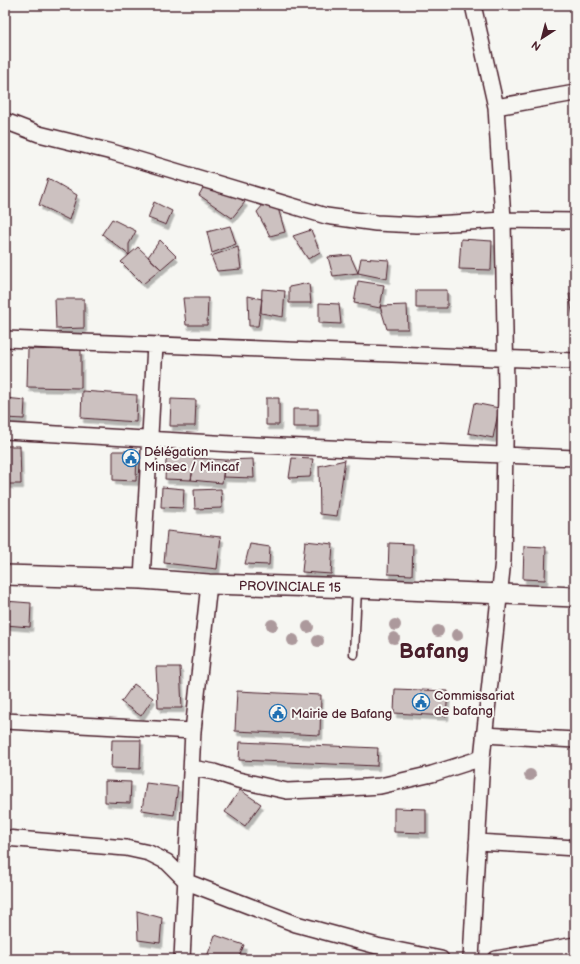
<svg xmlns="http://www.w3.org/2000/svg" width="580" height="964" viewBox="0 0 580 964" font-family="'Balsamiq Sans',sans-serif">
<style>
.building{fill:#ccc1c0;stroke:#4a1f2b;filter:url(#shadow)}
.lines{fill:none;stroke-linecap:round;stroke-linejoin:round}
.service-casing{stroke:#4a1f2b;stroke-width:11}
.minor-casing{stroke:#4a1f2b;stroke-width:18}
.tertiary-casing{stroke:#4a1f2b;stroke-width:22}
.service{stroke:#f6f6f2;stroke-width:8}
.minor{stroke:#f6f6f2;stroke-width:15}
.tertiary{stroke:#f6f6f2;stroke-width:19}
.tree{fill:#ac999c}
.labels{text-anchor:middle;stroke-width:4;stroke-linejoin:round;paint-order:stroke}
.poi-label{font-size:13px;fill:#4a1f2b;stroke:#f6f6f2;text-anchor:start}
.street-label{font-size:13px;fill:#4a1f2b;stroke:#f6f6f2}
.town-label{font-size:21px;font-weight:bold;fill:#4a1f2b;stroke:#f6f6f2}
</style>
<defs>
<filter id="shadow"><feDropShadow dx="2.5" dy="4.5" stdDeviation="0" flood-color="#0004"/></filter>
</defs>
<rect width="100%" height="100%" fill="#f6f6f2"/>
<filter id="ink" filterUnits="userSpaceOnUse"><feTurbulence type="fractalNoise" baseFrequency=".025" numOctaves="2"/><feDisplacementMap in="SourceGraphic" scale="8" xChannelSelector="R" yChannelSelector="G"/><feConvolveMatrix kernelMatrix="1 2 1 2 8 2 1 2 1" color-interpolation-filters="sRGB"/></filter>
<g filter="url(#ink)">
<path class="building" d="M48,178L77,195L69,220L39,205Z
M208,179L245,202L232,218L199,195Z
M269,198L278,208L285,232L270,236L257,212Z
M154,202L172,211L166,225L148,218Z
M112,219L136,231L129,244V255L102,234Z
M230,226L236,244L212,253L207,232Z
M311,230L320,252L308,259L293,236Z
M461,239L492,241L491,270L459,269Z
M160,240L176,256L161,269L148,257Z
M138,247L161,269L143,284L121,262Z
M238,247L241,269L217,271L211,256Z
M350,255L358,273L333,276L328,257Z
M361,258L389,260L387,279L358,273Z
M358,281L384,285L380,308L354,303Z
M309,283L311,303H289V287Z
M262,289L285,291L283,317L261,313Z
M416,290H447V308H416Z
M575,293V323H574L569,294Z
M248,296L262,299L258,326H249Z
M183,298H208L207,325H186Z
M55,299H84V328L56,329Z
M319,303L339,304L341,324L319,323Z
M407,305L408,329H387L380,306Z
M28,349L81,350V388L27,387Z
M82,391L137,395L136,422L81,418Z
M5,398L25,400L24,419L5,418Z
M266,398H279V425H266Z
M171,399L196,400L195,426H170Z
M474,403L499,408L493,438L468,433Z
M293,409H318V427H293Z
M5,446H20L21,484H5Z
M113,451H137L136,481L113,480Z
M173,454L195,458L191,480L165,479L166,461Z
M195,458L225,460L222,483L191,480Z
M292,458L313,459L310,477L289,478Z
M253,459L254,478L223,477L225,460Z
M345,460L337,516L320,514L319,466Z
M162,487L184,489L183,508L161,507Z
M221,489L222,508L195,509L194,490Z
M167,531L221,537L217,569L164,563Z
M305,541L333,544L331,574L302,572Z
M389,543L413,544L412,575L388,574Z
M250,544L270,547L269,565L245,564Z
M524,546L546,547L545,580L523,579Z
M5,601L31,603L30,627L5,625Z
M156,667H180L182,708H158Z
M134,684L153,698L141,716L121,702Z
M395,689L448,691L446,716L394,713Z
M237,691L321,695L320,735L235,731Z
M112,740H141L140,769L111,768Z
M240,742L378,748L377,766L239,760Z
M105,781L131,782L130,803L105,802Z
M146,783L178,787L174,815L142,810Z
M240,790L261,804L245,826L225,812Z
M394,808L426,809V833L394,832Z
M137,911L162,918L160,943L138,940Z
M215,935L244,945L238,959H206Z
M5,951L13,959H5Z"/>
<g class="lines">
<defs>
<path id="service" d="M354,654L357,588"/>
<path id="minor" d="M496,107L575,93
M5,121L39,134L112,152L326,216L376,223L417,225L503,220L575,221
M5,339L575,361
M5,431L232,444L575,458
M142,579L155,345
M5,721L193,731
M484,735L575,740
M192,768L214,772L238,780L287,791L334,789L380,786L432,774L482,758
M5,838L126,848L149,853L167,862L187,882L296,924L377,946L441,959
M477,842L575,848
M182,959L193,731L209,584
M471,959L482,758L503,560L506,388L503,220L496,107L473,5
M496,959L575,945"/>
<path id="tertiary" d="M5,575L142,579L209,584L357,588L575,597"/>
</defs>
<use href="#service" class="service-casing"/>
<use href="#minor" class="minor-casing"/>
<use href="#tertiary" class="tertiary-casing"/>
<use href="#service" class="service"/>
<use href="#minor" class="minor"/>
<use href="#tertiary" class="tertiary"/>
</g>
<g class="tree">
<circle cx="272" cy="625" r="6"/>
<circle cx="395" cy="625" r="6"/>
<circle cx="308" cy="627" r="6"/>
<circle cx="438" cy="631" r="6"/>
<circle cx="457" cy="635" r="6"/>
<circle cx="394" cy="638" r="6"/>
<circle cx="293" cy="640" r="6"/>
<circle cx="318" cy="641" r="6"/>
<circle cx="530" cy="775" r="6"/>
</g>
</g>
<defs>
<symbol id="civic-ring" viewBox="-11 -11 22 22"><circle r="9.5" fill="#f6f6f2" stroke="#1f6fb2" stroke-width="1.5"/><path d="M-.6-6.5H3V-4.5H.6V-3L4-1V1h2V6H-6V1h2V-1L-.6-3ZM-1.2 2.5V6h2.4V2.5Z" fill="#1f6fb2"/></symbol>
</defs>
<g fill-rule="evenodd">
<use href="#civic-ring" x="121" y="448" width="20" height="20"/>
<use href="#civic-ring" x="411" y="692" width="20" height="20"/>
<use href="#civic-ring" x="268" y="703" width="20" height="20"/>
</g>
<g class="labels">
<g class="poi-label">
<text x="144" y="456">Délégation<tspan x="144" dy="15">Minsec / Mincaf</tspan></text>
<text x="434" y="700">Commissariat<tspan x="434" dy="15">de bafang</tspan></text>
<text x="291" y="718">Mairie de Bafang</text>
</g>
<g class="street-label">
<text transform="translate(290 586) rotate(1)" y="5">PROVINCIALE 15</text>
</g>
<g class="town-label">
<text x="434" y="658">Bafang</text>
</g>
</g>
<rect width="580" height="964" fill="none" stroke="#f6f6f2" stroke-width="20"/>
<rect x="10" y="10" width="560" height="944" fill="none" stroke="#4a1f2b" stroke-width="1.5" filter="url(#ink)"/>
<g transform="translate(542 38) rotate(216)" stroke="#f6f6f2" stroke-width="3" paint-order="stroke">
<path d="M0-3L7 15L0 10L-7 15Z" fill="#4a1f2b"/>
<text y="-6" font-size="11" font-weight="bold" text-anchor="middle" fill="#4a1f2b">N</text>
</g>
</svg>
